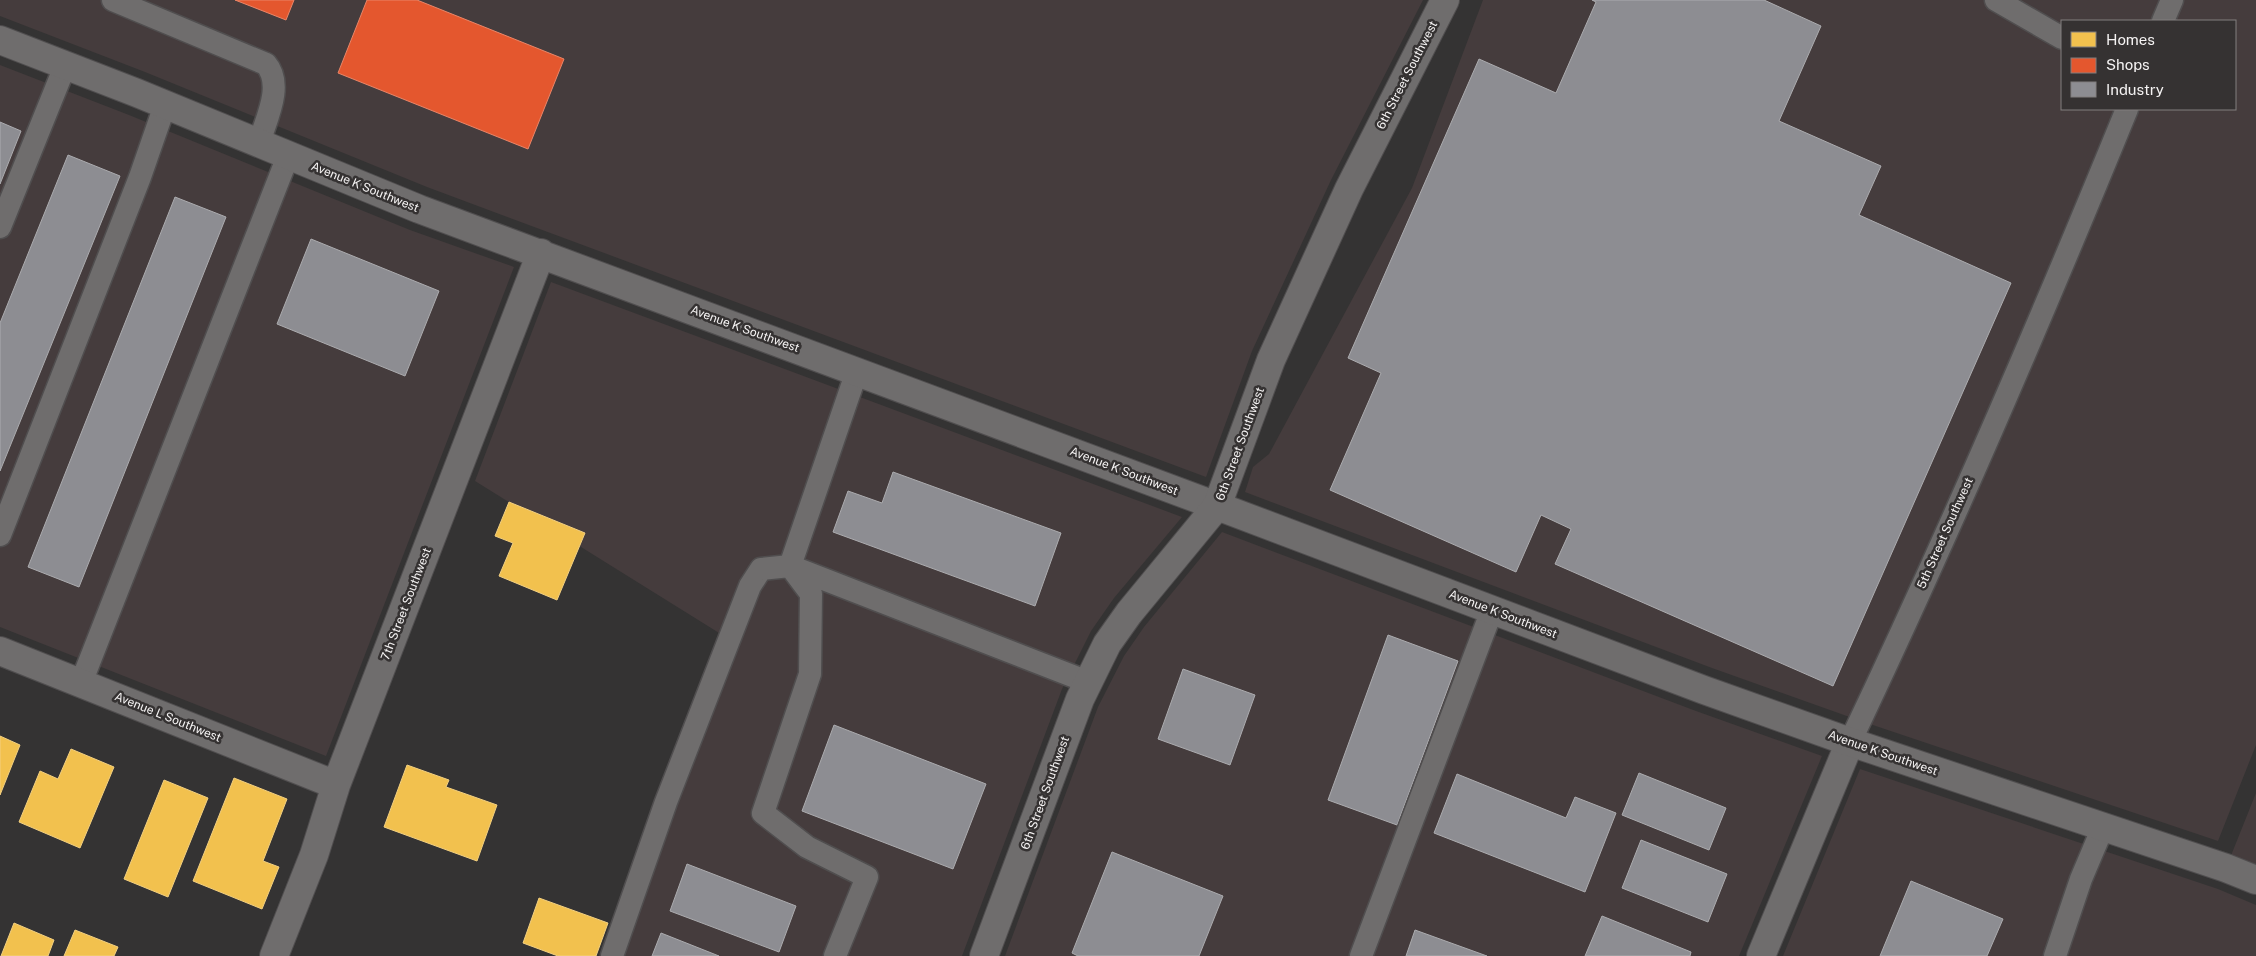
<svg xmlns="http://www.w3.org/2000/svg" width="2256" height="956" viewBox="0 0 2256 956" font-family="'Public Sans',sans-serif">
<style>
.built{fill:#453c3d;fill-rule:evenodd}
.homes{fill:#f2c14e;stroke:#f3d080}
.shops{fill:#e4572e;stroke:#e98669}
.industry{fill:#8d8d92;stroke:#acacaf}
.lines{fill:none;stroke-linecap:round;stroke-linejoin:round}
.service-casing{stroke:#504e4f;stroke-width:25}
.minor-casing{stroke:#504e4f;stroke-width:30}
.tertiary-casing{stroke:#504e4f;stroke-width:30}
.service{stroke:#6f6d6d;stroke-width:22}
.minor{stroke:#6f6d6d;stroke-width:28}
.tertiary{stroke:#6f6d6d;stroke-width:28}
.labels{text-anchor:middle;stroke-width:5;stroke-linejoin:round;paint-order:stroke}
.street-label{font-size:12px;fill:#f5f3f3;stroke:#353232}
</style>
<rect width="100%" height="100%" fill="#343333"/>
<path class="built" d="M0,0H1423L1331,180L1252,351L1206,477L427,187L145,72L0,16Z
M1483,0H2256V745L2218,841L1858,720L1712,668L1245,492L1253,467L1269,454L1412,188ZM2062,21H2235V109H2062Z
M0,65L129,115L410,230L514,267L326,756L0,627Z
M551,282L1182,517L1114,598L1091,631L1062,689L962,956H613L732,641L475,481Z
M1222,532L1696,711L1822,756L1739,956H1005L1098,707L1124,656L1144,627Z
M1860,769L2218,889L2256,905V956H1783Z
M2256,793V880L2226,868Z"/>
<path class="homes" d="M509,502L585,533L557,600L499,576L513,543L495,536Z
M0,736L20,745L0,795Z
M71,749L114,767L80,848L19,822L40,771L58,779Z
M407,765L449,780L446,787L497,805L477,861L384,827Z
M234,778L287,799L263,861L279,867L262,909L193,881Z
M164,780L208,798L168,897L124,879Z
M539,898L608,923L596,956H558L523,943Z
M14,923L54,940L48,956H1Z
M75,930L118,947L114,956H64Z"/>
<path class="shops" d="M235,0H294L286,20Z
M367,0H417L564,59L528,149L338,73Z"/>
<path class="industry" d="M1592,0H1764L1821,26L1779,121L1881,166L1859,215L2011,283L1833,686L1555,564L1571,529L1541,515L1516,572L1330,490L1381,373L1348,358L1479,59L1556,93L1596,2Z
M0,122L21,131L0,184Z
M68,155L120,176L0,471V323Z
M175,197L226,217L79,587L28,567Z
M311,239L439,291L405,376L277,324Z
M893,472L1061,533L1035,606L833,532L848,491L882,503Z
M1388,635L1458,661L1397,825L1328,800Z
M1183,669L1255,695L1230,765L1158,739Z
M834,725L986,784L953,869L802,811Z
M1639,773L1726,808L1709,850L1622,815Z
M1457,774L1566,818L1575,797L1616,813L1585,892L1434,833Z
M1641,840L1727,874L1708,922L1622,888Z
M1112,852L1223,896L1199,956H1078L1072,953Z
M687,864L796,906L779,952L670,911Z
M1911,881L2003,919L1987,956H1880Z
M1602,916L1691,952L1690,956H1585Z
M1415,930L1487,956H1406Z
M661,933L719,956H652Z"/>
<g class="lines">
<defs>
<path id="service" d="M113,0L266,64C284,85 266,119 259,143
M1996,0L2062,38
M2163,21L2172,0
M0,227L65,66
M0,535L140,177L165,105
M81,683L288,156
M1850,742C1949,534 2040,322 2127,109
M612,956L666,802L750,586L761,569L790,566L1088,682
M835,956L867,877L807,847L763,813L810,674L811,594L790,566L857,371
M1361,956L1492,610
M2055,956L2081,879L2103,827"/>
<path id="minor" d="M0,40L137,93L419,209L1217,506
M0,651L336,785
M274,956L314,855L336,785L541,253
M1761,956L1850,742"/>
<path id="tertiary" d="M1217,506L1704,690L1850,742L2226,868L2256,880
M984,956L1080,699L1107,644L1129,613L1217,506L1271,360L1349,189L1445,0"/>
</defs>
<use href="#service" class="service-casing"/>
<use href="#minor" class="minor-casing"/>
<use href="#tertiary" class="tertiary-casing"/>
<use href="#service" class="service"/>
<use href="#minor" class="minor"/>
<use href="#tertiary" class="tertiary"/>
</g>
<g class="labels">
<g class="street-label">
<text transform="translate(1407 75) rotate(-63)" y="4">6th Street Southwest</text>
<text transform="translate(365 187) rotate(22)" y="4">Avenue K Southwest</text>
<text transform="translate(745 329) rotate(20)" y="4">Avenue K Southwest</text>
<text transform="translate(1240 444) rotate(-70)" y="4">6th Street Southwest</text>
<text transform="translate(1124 471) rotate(21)" y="4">Avenue K Southwest</text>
<text transform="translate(1945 533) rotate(-66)" y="4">5th Street Southwest</text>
<text transform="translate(406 604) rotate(-69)" y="4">7th Street Southwest</text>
<text transform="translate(1503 614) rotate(21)" y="4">Avenue K Southwest</text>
<text transform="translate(168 717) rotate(22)" y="4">Avenue L Southwest</text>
<text transform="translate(1883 753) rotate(19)" y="4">Avenue K Southwest</text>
<text transform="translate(1045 793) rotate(-70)" y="4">6th Street Southwest</text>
</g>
</g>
<rect x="2061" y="20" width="175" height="90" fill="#353232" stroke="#827f7f"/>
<rect x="2071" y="32" width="25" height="15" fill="#f2c14e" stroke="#827f7f"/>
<text x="2106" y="45" font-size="15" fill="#f5f3f3">Homes</text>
<rect x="2071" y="58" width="25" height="15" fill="#e4572e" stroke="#827f7f"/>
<text x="2106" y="70" font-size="15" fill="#f5f3f3">Shops</text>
<rect x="2071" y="82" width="25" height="15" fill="#8d8d92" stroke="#827f7f"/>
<text x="2106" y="95" font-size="15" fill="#f5f3f3">Industry</text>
</svg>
